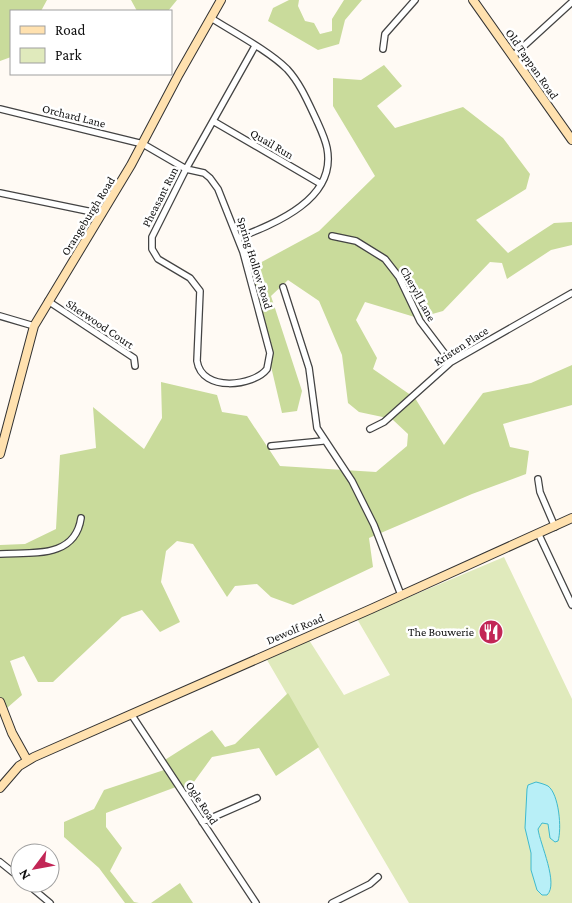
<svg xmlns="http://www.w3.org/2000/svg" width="572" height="903" viewBox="0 0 572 903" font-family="'Crimson Pro',serif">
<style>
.green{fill:#e0eabc}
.forest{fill:#c9db9b}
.water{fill:#b8eff7;stroke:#3ebace}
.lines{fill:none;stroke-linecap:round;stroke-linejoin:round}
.street-casing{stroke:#434343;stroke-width:8}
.secondary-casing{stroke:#323232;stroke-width:10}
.street{stroke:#fff;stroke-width:5.5}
.secondary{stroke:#ffe1af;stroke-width:8}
.labels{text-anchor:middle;stroke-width:5;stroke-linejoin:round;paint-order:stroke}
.street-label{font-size:12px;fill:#101010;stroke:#fff}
.poi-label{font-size:12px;fill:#101010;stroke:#fff;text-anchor:end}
</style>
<rect width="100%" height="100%" fill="#fffaf4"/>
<path class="green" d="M504,557L572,699V903H409L267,660L309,640L344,695L390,675L357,619Z"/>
<path class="forest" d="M0,0H47L41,11H11V57L0,61Z
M131,0H177L168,11H137Z
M289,0H299L298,6L305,21L314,23L320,34L332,31V19L344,0H362L345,20L339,44L318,50L268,21L273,8Z
M384,65L402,86L377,106L395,128L463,107L503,138L530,174L526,189L476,220L508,253L554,223L572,222V245L551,250L507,279L502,263L490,262L443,311L418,318L365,302L356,320L377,358L373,369L415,398L444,445L483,393L531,383L572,365V405L503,424L510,447L529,451L526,474L472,494L369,538L373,567L293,605L271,597L257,584L235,586L227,597L193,544L177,541L166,551L161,582L180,622L160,632L142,610L122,617L53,682H38L24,656L10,661L22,695L0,714V545L25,544L56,529L60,455L96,448L93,407L144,449L162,418L161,382L217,395L222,412L247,416L280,466L376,472L407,446L408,434L392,419L359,412L348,403L342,355L319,301L288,280L271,296L302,391L297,411L282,413L249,273L258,264L319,231L375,176L333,106V78L361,80Z
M288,693L319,747L276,776L259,748L212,757L183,797L176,787L106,813V827L122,848L110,871L134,902L139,903H125L99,868L64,837V822L94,809L104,790L164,770L160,763L212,730L225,747L235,744Z
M180,883L193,903H151Z"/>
<path class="water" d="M536,782C540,783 544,784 548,786C559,794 562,829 558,841L555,842L550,838L548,824L542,823L538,829C540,844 559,884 547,895H542L537,890L531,870V853L525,828L527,789L528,785Z"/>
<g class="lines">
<defs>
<path id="street" d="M211,18C233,32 269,51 287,69C300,83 308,102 316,119C320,128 325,138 327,148C337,199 276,223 238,238
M383,49L385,34L415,0
M513,56L572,2
M0,109L143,144L186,169L204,173L210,178L218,189L243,252L270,353L267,369C254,386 202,393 197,361L200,291L190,278L158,259L152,249V237L186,169L255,46
M213,121L321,184
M0,193L102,214
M332,236L356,241L385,259L399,277L420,321L451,362
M283,287L309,368L317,428L352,481L374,525L401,595
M48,301L134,358L135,366
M0,316L34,326
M370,429L384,422L451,362L572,293
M271,446L323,441
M538,479L540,492L555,527
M539,535L572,605
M0,554C32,552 75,559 81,518
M131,714L256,903
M202,822L257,798
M0,862L20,878
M26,883L50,903
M332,903L370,884L378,877"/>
<path id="secondary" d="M473,0L572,140
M0,454L34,326L131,165L179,74L221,0
M0,702L12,733L27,760
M0,788L19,766L34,757L371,609L572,518"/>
</defs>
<use href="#street" class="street-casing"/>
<use href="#secondary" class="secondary-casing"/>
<use href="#street" class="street"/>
<use href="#secondary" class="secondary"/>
</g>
<defs>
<symbol id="restaurant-disc" viewBox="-11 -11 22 22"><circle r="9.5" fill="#c22656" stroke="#fff"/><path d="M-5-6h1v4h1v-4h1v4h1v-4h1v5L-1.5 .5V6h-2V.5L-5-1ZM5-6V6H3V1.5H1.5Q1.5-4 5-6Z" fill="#fff"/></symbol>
</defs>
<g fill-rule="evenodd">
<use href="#restaurant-disc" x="477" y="618" width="28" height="28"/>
</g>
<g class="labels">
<g class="street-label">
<text transform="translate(532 64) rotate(55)" y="4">Old Tappan Road</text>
<text transform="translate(74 116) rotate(14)" y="4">Orchard Lane</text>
<text transform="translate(272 144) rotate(30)" y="4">Quail Run</text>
<text transform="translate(160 197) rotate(-63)" y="4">Pheasant Run</text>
<text transform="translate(88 216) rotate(-58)" y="4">Orangeburgh Road</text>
<text transform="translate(255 263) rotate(73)" y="4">Spring Hollow Road</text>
<text transform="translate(418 294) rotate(61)" y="4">Cheryll Lane</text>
<text transform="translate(100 324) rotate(34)" y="4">Sherwood Court</text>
<text transform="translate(461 346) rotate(-33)" y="4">Kristen Place</text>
<text transform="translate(295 629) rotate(-23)" y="4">Dewolf Road</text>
<text transform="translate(202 803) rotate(57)" y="4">Ogle Road</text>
</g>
<g class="poi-label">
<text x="474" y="636">The Bouwerie</text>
</g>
</g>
<rect x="10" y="10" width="162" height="65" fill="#ffffff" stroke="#9f9f9f"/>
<rect x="20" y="26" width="25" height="8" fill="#ffe1af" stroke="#9f9f9f"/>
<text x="55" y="35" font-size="15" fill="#101010">Road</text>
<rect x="20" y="48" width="25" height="15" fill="#e0eabc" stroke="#9f9f9f"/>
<text x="55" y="60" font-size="15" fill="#101010">Park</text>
<g transform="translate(35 868) rotate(238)"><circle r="24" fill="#ffffff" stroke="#9f9f9f"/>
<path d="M0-4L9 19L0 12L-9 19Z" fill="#c22656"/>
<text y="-8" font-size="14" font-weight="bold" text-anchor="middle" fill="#101010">N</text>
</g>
</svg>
